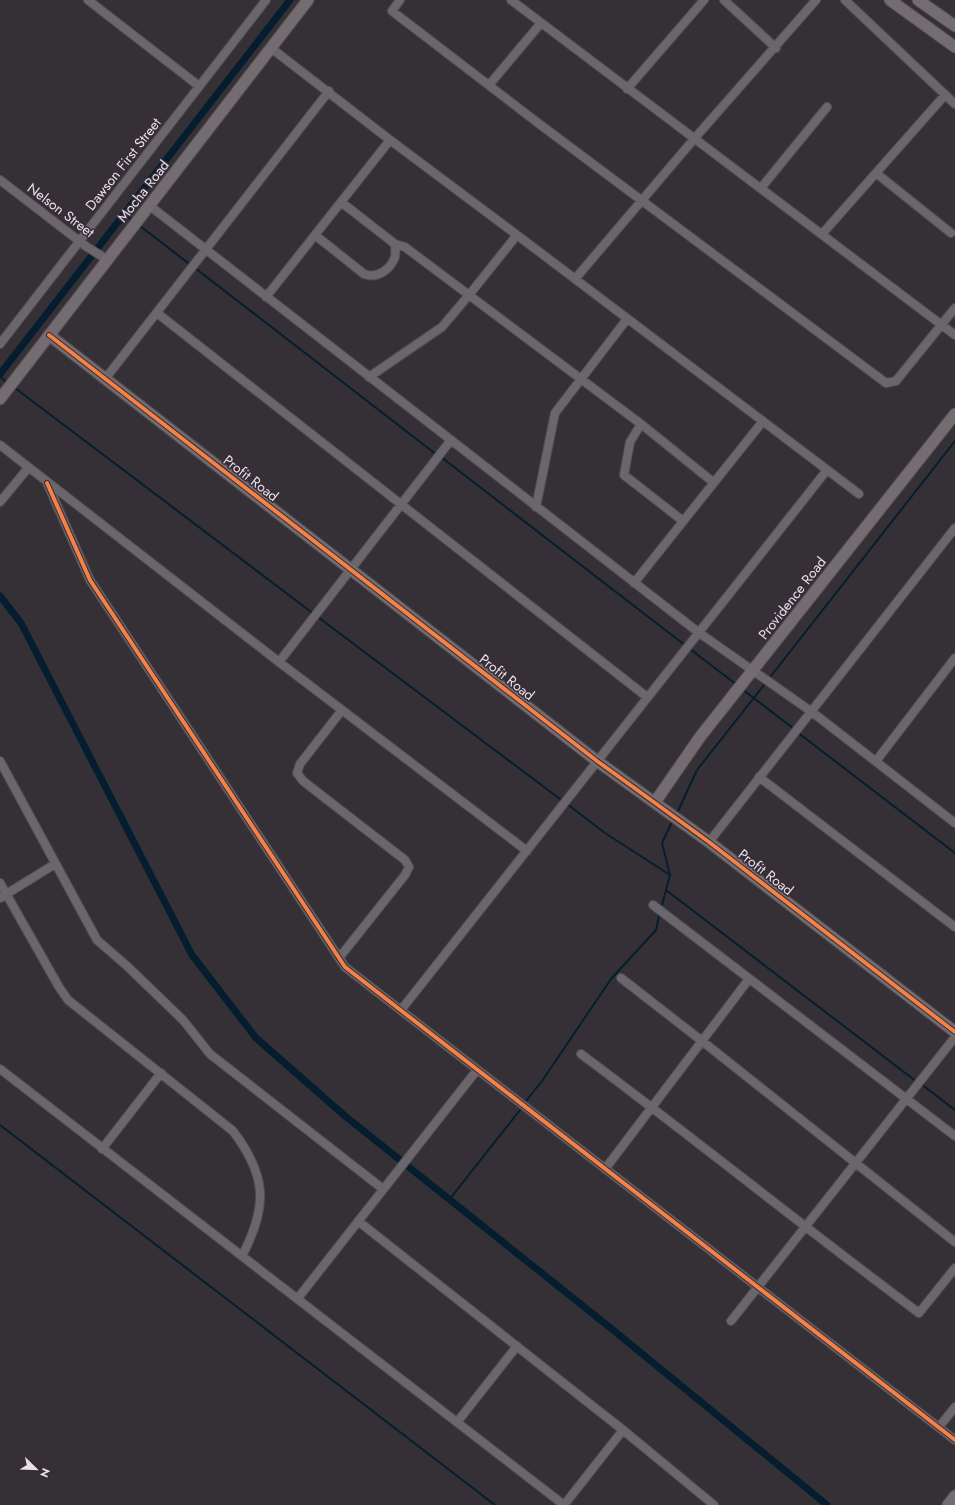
<svg xmlns="http://www.w3.org/2000/svg" width="955" height="1505" viewBox="0 0 955 1505" font-family="Jost,sans-serif">
<style>
.lines{fill:none;stroke-linecap:round;stroke-linejoin:round}
.stream{stroke:#051e2f;stroke-width:2}
.canal{stroke:#051e2f;stroke-width:7}
.street-casing{stroke:#514d51;stroke-width:10}
.secondary-casing{stroke:#514d51;stroke-width:13}
.street{stroke:#6b666b;stroke-width:8}
.secondary{stroke:#736c70;stroke-width:11}
.cycleway-casing{stroke:#382d38;stroke-width:6}
.cycleway{stroke:#f48246;stroke-width:4}
.labels{text-anchor:middle;stroke-width:3;stroke-linejoin:round;paint-order:stroke}
.street-label{font-size:14px;fill:#e8e1e8;stroke:#382d38}
</style>
<rect width="100%" height="100%" fill="#353035"/>
<g class="lines">
<path class="stream" d="M124,214L133,221
M140,226L192,266
M195,268L437,455
M0,377L8,383
M15,388L314,614
M441,457L686,646
M318,617L564,802
M690,649L737,685
M771,676L955,441
M742,689L794,729
M797,732L955,853
M567,804L605,833L670,875
M678,811L697,770L764,685
M666,890L917,1082
M662,905L670,875L662,843L672,822
M921,1084L955,1110
M526,1101L542,1081L611,979L656,930L659,916
M0,1125L495,1505
M449,1200L520,1110"/>
<path class="canal" d="M0,374L290,0
M0,596L21,623L192,955L256,1038L345,1116L613,1330L827,1505"/>
<defs>
<path id="street" d="M88,0L199,86
M400,0L392,11L538,123L886,383L896,381L955,308
M511,0L955,335
M724,0L776,48
M845,0L955,104
M271,48L390,140L517,235L859,494
M489,85L541,23
M627,89L704,0
M876,173L951,233
M0,180L87,247L108,260
M761,188L827,107
M150,206L698,632L812,712L955,823
M822,234L945,95
M315,235L364,274C377,279 390,270 395,257C396,253 395,248 395,244L341,202
M395,244L405,247L641,424
M575,279L694,139L816,0
M266,297L390,140
M157,313L647,697
M0,344L266,0
M369,377L442,327L469,295L517,235
M105,379L329,91
M0,445L279,662L527,851
M47,483L90,580L345,967L955,1440
M0,502L28,468
M536,507L555,413L627,319
M683,521L624,475L630,442L641,424L713,482
M634,583L763,421
M279,662L451,440
M0,761L97,940L127,966L183,1020L210,1054L383,1189
M876,761L955,658
M759,777L955,927
M709,842L955,528
M0,883L59,987L68,1000L233,1131C267,1176 268,1206 242,1256
M0,898L55,864
M653,905L955,1136
M339,958L405,875L409,867L405,860L303,781L297,773L300,764L342,710
M621,978L702,1041L955,1242
M401,1010L827,470
M581,1054C695,1139 805,1228 919,1313L955,1268
M0,1069L564,1505
M102,1149L161,1073
M605,1169L749,979
M358,1221L623,1430L714,1505
M298,1298L477,1070
M731,1321L955,1037
M458,1421L517,1346
M939,1427L955,1407
M564,1505L623,1430"/>
<path id="secondary" d="M890,0L955,47
M918,0L955,26
M49,335L597,761L709,842L955,1032
M0,399L308,0
M655,802L700,737L955,414
M948,1505L955,1496"/>
</defs>
<use href="#street" class="street-casing"/>
<use href="#secondary" class="secondary-casing"/>
<use href="#street" class="street"/>
<use href="#secondary" class="secondary"/>
<defs>
<path id="cycleway" d="M49,335L597,761L709,842L955,1032
M47,483L90,580L345,967L955,1440"/>
</defs>
<use href="#cycleway" class="cycleway-casing"/>
<use href="#cycleway" class="cycleway"/>
</g>
<g class="labels">
<g class="street-label">
<text transform="translate(123 164) rotate(-52)" y="5">Dawson First Street</text>
<text transform="translate(143 191) rotate(-52)" y="5">Mocha Road</text>
<text transform="translate(61 210) rotate(37)" y="5">Nelson Street</text>
<text transform="translate(251 478) rotate(38)" y="5">Profit Road</text>
<text transform="translate(792 598) rotate(-52)" y="5">Providence Road</text>
<text transform="translate(507 677) rotate(38)" y="5">Profit Road</text>
<text transform="translate(766 872) rotate(38)" y="5">Profit Road</text>
</g>
</g>
<g transform="translate(36 1469) rotate(113)" stroke="#382d38" stroke-width="3" paint-order="stroke">
<path d="M0-3L7 15L0 10L-7 15Z" fill="#e8e1e8"/>
<text y="-6" font-size="11" font-weight="bold" text-anchor="middle" fill="#e8e1e8">N</text>
</g>
</svg>
